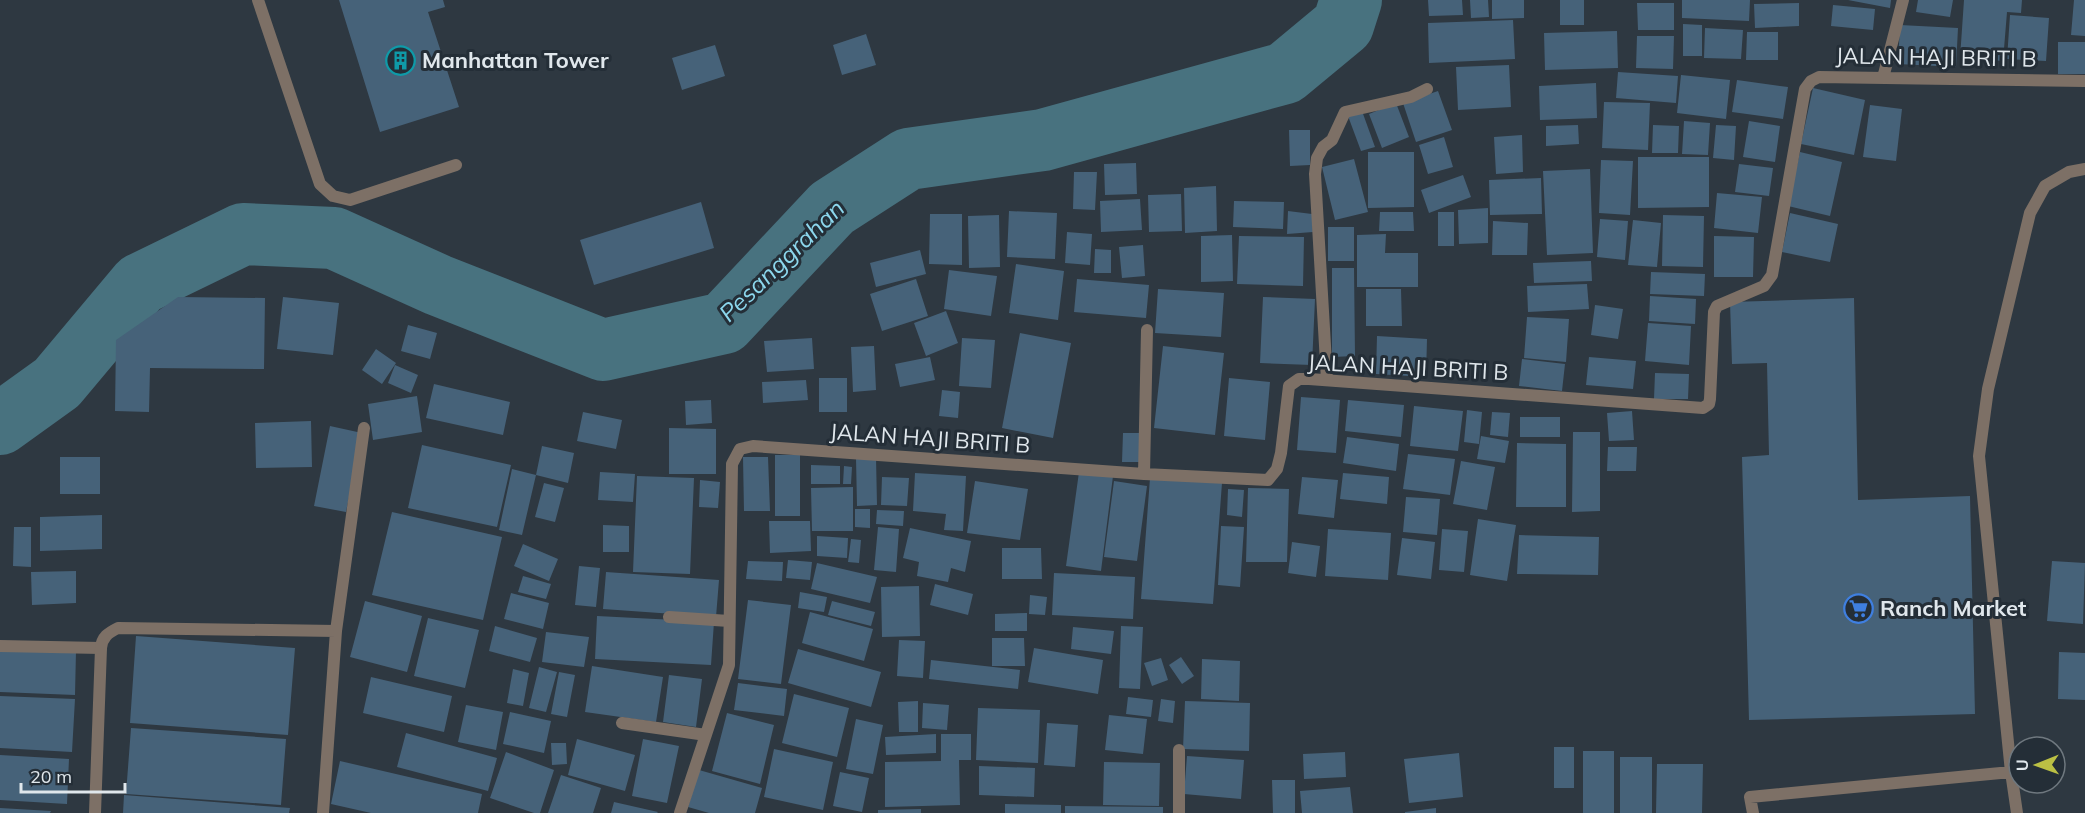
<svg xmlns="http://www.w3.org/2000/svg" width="2085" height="813" viewBox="0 0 2085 813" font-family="Mulish,sans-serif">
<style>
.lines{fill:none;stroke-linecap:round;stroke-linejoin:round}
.river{stroke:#48727f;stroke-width:62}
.building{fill:#466279}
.service{stroke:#7d7066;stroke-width:12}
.minor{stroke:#7d7066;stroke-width:12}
.labels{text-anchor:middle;stroke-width:6;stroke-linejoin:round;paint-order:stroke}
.street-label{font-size:22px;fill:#e0e7ec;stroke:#242e37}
.poi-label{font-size:22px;font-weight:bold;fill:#e0e7ec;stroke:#242e37;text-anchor:start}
.water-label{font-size:24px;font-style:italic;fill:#8cd7ed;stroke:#242e37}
</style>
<rect width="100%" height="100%" fill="#2e3841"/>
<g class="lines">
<path class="river" d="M0,424L57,383L140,284L243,234L334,238L438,285L603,350L724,323L832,208L908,159L1043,140L1285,73L1343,25L1351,0"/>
</g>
<path class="building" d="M339,0H443L445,7L428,12L459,107L380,132Z
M1428,0H1462L1463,15L1429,16Z
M1470,0H1488L1489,17L1471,18Z
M1492,0H1524V18L1492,19Z
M1560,0H1584V25H1560Z
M1682,0H1750L1749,21L1682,18Z
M1848,0H1891L1890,8Z
M1918,0H1953L1950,17L1916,12Z
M1964,0H2022L2021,13L2007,12L2003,61L1960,58Z
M2074,0H2085V36L2071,35Z
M1637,3H1674V30H1638Z
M1799,3V26L1755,28L1754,4Z
M1833,5L1875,9L1873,30L1831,26Z
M2010,15L2049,18L2046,61L2007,59Z
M1513,20L1515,59L1429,63L1428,23Z
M1683,24L1702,25V56H1683Z
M1900,25L1958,28L1956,67L1898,64Z
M1705,28L1743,30L1741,59L1704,58Z
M1617,31L1618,68L1545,70L1544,33Z
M1747,32H1778V60H1746Z
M866,34L876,65L842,75L833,45Z
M1637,36H1674L1673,69L1636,68Z
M2058,42H2085V74H2058Z
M715,45L725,76L682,90L672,58Z
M1509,65L1511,107L1458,110L1456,67Z
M1618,72L1678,76L1676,103L1616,98Z
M1681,75L1730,80L1726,119L1677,113Z
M1737,80L1788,87L1783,119L1732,112Z
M1596,83L1597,118L1540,120L1539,86Z
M1813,88L1865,100L1854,155L1801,144Z
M1438,91L1452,130L1416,142L1403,103Z
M1604,102L1650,103L1648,150L1602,148Z
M1396,103L1409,137L1382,148L1369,114Z
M1870,105L1902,109L1896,161L1863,157Z
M1362,111L1375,147L1361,151L1348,116Z
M1684,121L1710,123L1708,155L1682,154Z
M1749,121L1780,126L1775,162L1743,157Z
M1578,125L1579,144L1546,146V126Z
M1653,125L1679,126L1678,153H1652Z
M1716,125L1736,126L1734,160L1713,158Z
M1289,130H1310V165L1290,166Z
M1522,135L1523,172L1496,174L1494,137Z
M1444,137L1453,167L1428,174L1419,145Z
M1368,152H1414V207L1368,208Z
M1800,152L1842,162L1830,216L1788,206Z
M1638,157H1709V207L1638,208Z
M1354,159L1368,212L1335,220L1322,167Z
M1601,160L1633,161L1630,215L1599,213Z
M1136,163L1137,194L1105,195L1104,164Z
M1739,164L1773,168L1769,196L1735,192Z
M1590,169L1593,253L1547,255L1543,171Z
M1074,172H1097L1095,210L1073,209Z
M1463,175L1471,197L1429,213L1421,190Z
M1541,178L1542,214L1490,215L1489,180Z
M1216,186L1217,231L1185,233L1184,188Z
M1717,193L1762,197L1758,233L1714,228Z
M1181,194L1182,231L1149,232L1148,195Z
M1140,199L1142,230L1101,232L1100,201Z
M1234,201L1284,202L1283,229L1233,227Z
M701,202L714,248L594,285L580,240Z
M1488,208V243L1459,244L1458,210Z
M1009,211L1057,213L1055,259L1007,257Z
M1288,211L1312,214L1313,232L1287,234Z
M1380,212H1413L1414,231H1379Z
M1438,212H1454V246H1438Z
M1790,213L1838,224L1830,262L1782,252Z
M930,214H962V265L929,264Z
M999,215L1000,267L969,268L968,216Z
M1663,215L1704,216L1703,267L1662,266Z
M1600,219L1628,221L1625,260L1597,257Z
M1633,220L1661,223L1657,267L1628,265Z
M1493,221L1528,223L1527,255H1492Z
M1328,227H1354V261H1328Z
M1067,232L1092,234L1090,265L1065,263Z
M1386,234L1385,253H1418V287H1357V235Z
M1232,235L1233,281L1201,282V236Z
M1239,236L1304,237L1303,286L1237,284Z
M1714,236L1754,237L1753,277H1714Z
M1143,245L1145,276L1122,278L1119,247Z
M1095,249L1111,250V273H1094Z
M920,250L926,274L876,287L870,263Z
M1591,261L1592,281L1534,283L1533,263Z
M1016,264L1064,271L1058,320L1009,313Z
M1332,268H1354L1355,356L1332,357Z
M949,270L997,276L991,316L944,309Z
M1651,272L1705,274L1704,296L1650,294Z
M916,279L928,316L882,331L870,294Z
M1077,279L1149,285L1146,318L1074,312Z
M1587,284L1589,309L1528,312L1527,286Z
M1158,289L1224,293L1221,337L1155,333Z
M1366,289H1401L1402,326H1366Z
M1650,296L1696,299L1695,324L1649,321Z
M178,297L265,298L264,369L150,368L149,412L115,411L116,340Z
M283,297L339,303L333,355L277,349Z
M1263,297L1315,299L1312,365L1260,363Z
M1854,298L1858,500L1970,496L1975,714L1749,720L1742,457L1769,455L1767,363L1732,364L1730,302Z
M1595,305L1623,309L1618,339L1591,335Z
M946,311L958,343L926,356L914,323Z
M1527,317L1569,319L1566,362L1524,358Z
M1648,323L1691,326L1689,365L1645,361Z
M408,325L437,333L430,359L401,351Z
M1020,333L1071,343L1053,438L1002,428Z
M1377,336L1427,339L1426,377L1376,374Z
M812,338L814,369L767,372L764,341Z
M962,338L995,340L991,388L959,386Z
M874,346L876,390L853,392L851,347Z
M1163,346L1224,353L1215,435L1154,428Z
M376,349L396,363L382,384L362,370Z
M930,357L935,380L900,387L895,364Z
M1589,357L1636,361L1633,389L1586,385Z
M1522,359L1565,364L1562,391L1519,386Z
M395,365L418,375L411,393L388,383Z
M1655,373L1689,374L1688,399H1654Z
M819,378H847V412H819Z
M1229,378L1270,382L1265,440L1224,436Z
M806,380L808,400L763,403L762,382Z
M434,384L510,402L503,435L426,418Z
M942,390L960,392L958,418L939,416Z
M417,396L422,432L373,440L368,404Z
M1301,397L1340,400L1336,453L1297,450Z
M711,400L712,423L686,425L685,401Z
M1348,400L1404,405L1401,437L1345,431Z
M1414,406L1463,411L1458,451L1410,446Z
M1467,410L1482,412L1479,444L1464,442Z
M1632,411L1634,440L1609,441L1607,413Z
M583,412L622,420L616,449L577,441Z
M1492,412L1510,413L1508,437L1490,435Z
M1520,417H1560V437H1520Z
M311,421L312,467L256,468L255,423Z
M330,426L362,433L346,512L314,506Z
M669,428L716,429V474H669Z
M1573,432H1600V511L1572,512Z
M1123,433H1140L1139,462H1122Z
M1481,436L1509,441L1505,463L1477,459Z
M1347,437L1399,444L1396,471L1343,463Z
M1517,443L1566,444V507H1516Z
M422,445L511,465L497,527L408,508Z
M542,446L574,453L568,483L536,475Z
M1608,447H1637L1636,471H1607Z
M1408,454L1455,459L1450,495L1403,489Z
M775,455H800V516H775Z
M60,457H100V494H60Z
M743,457H768L770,511H744Z
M876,457L877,505L857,506L856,458Z
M1461,461L1495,467L1487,510L1453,504Z
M811,465L840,466V484H811Z
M844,466L852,467L851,484H843Z
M512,469L536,475L522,535L499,530Z
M600,472L635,474L633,502L598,500Z
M1079,472L1113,476L1101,571L1066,566Z
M915,473L966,476L963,531L944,530L946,514L913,511Z
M1343,473L1389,477L1387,504L1340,499Z
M637,476L694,478L690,574L633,572Z
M882,477L909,478L907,506L881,505Z
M1302,477L1338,480L1334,518L1298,514Z
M1150,478L1222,483L1213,604L1141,599Z
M700,480L720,482L718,508L699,507Z
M975,481L1028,489L1020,540L967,533Z
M1114,481L1147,486L1137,561L1104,557Z
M544,483L564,488L555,522L535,517Z
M853,487V531H812L811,488Z
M1248,488L1289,489L1287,562H1246Z
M1228,489L1244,490L1242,517L1227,515Z
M1406,497L1440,499L1437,535L1403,532Z
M855,509H870V528L855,527Z
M877,510L904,511L903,526L876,524Z
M392,512L502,537L483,620L372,595Z
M102,515V549L40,551V517Z
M1478,519L1516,525L1507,581L1470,575Z
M769,521H810L811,551L770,553Z
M603,525L629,526V552H603Z
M1221,526L1244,527L1240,587L1218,585Z
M14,527H31V567L13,566Z
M878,527L899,529L896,572L874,570Z
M910,528L971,541L965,572L951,568L948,582L917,576L919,562L903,558Z
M1328,529L1391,533L1388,580L1325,576Z
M1442,529L1468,531L1464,572L1439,570Z
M1519,535L1599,537L1598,575L1517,574Z
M817,536L848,538L847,558L817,556Z
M1402,538L1435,542L1431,579L1397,575Z
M851,539L861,540L859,563L848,562Z
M1292,542L1320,546L1316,577L1288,573Z
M523,544L558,559L549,581L514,566Z
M1002,548H1041L1042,579H1002Z
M788,560L812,562L810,580L786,578Z
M748,561L783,562L782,581L746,579Z
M2052,561L2085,563L2083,624L2047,621Z
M817,563L877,577L870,603L811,589Z
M579,566L600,568L596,607L575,605Z
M76,571V603L32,605L31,572Z
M606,572L719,580L716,617L603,609Z
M1054,573L1135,577L1133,619L1052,615Z
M523,576L551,584L546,599L518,592Z
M935,584L973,594L968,615L930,605Z
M919,586L920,636L882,637L881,587Z
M800,592L827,597L824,612L798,608Z
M511,593L549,603L543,629L504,619Z
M1030,595L1047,597L1045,615L1029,614Z
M748,600L791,605L781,684L738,679Z
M365,601L422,616L407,672L350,657Z
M832,601L875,612L871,626L828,615Z
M810,612L873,629L864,661L802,643Z
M1027,613V631H995V614Z
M597,616L714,622L711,665L595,659Z
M428,618L479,630L465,688L414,676Z
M495,626L537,638L530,662L489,651Z
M1121,626L1143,627L1140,689L1119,688Z
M1073,627L1114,631L1111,654L1071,649Z
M546,632L589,637L584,667L542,662Z
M136,636L295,648L288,735L130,723Z
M992,638H1024L1025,666H992Z
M899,640L925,641L923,678L897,676Z
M1034,648L1103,660L1098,694L1028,682Z
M0,649L76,651L75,695L0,692Z
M798,649L881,672L871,707L788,683Z
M2059,652L2085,653V700L2058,699Z
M1181,657L1194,676L1182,684L1169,665Z
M1161,658L1168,680L1152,686L1144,663Z
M1202,659L1240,661L1239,701L1201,699Z
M931,660L1020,670L1018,689L929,679Z
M592,666L663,677L656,722L585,712Z
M539,667L557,672L546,712L529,708Z
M513,669L529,673L523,706L507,703Z
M559,672L575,675L567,717L551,714Z
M669,675L702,679L696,727L663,722Z
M371,677L452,696L444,732L363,713Z
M738,683L787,689L784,716L734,710Z
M794,694L849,708L837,757L782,743Z
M0,696L75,699L72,752L0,748Z
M1128,697L1153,700L1151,717L1126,714Z
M1161,699L1175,701L1173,723L1158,721Z
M918,701V732H899L898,702Z
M1185,701L1250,703L1249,751L1183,749Z
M923,703L949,705L947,730L922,728Z
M466,705L503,712L496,750L458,742Z
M978,708L1040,710L1038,763L976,760Z
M510,712L551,721L544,753L503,744Z
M727,713L774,725L760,784L712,771Z
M1109,715L1147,719L1143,754L1105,750Z
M856,719L883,725L873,774L846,769Z
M1047,723L1078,725L1075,767L1044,765Z
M131,728L286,739L281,805L126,794Z
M406,733L497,758L488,791L397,767Z
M936,734V753L886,755L885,737Z
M941,734H971V760H959L960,805L885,807V762L941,761Z
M577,739L635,755L625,791L568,775Z
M643,739L679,746L667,803L632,796Z
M551,743H566L567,764L552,765Z
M1554,747H1574V788H1554Z
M774,749L833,762L823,810L764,797Z
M1583,751H1614V813H1583Z
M506,752L554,770L540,813H534L490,798Z
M1345,752L1346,777L1304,779L1303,754Z
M1459,753L1463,797L1409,803L1404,759Z
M0,755L69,759L67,804L0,800Z
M1187,756L1244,760L1241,799L1184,794Z
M1620,757H1652V813H1620Z
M340,761L482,794L478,813H371L331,804Z
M1104,762L1160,763L1159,806L1103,805Z
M1657,764H1703L1702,813H1656Z
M979,766L1035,768L1034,797L979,795Z
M699,770L762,788L755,813H709L688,807Z
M840,772L869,778L862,812L833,806Z
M561,775L601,788L593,813H548Z
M1272,780H1295V813H1273Z
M1350,787L1353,813H1302L1300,791Z
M124,795L290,808L289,813H123Z
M614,802L658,812L657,813H611Z
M1005,804L1061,805V813H1005Z
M1065,806L1163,807V813H1065Z
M0,808L51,811L50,813H0Z
M1436,808V813H1405V812Z
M921,809V813H878V810Z"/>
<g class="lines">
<path class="service" d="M258,0L320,184L333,196L350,200L456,165
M0,646L101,648
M1753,813L1750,797L2011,772
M2017,813L2011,772L1979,456L1988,389L2030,213L2045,186L2069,172L2085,169"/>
<path class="minor" d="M1883,78L1903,0
M1327,380L1315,174L1317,158L1323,147L1332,140L1345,112L1411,97L1427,89
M1144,474L1147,330
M669,617L729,621
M622,723L706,735
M1179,750V813
M95,813L101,648C102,637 108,633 118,628L336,631
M323,813L336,631L364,428
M680,813L729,665L732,464L740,449L753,446L1144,474L1268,480L1277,469L1281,453L1289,386L1299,379H1309L1703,408L1709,404L1710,399L1714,312L1717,306L1764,286L1772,275L1805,89L1811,81L1819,77L2085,81"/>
</g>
<defs>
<symbol id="building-ring" viewBox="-11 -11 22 22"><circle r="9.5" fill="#242e37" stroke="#0f9aa8" stroke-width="1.5"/><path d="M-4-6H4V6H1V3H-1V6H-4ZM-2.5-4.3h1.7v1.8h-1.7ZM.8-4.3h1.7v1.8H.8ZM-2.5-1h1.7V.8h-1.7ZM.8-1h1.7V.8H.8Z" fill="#0f9aa8"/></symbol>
<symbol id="supermarket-ring" viewBox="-11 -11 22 22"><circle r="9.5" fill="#242e37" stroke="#3f7fe0" stroke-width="1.5"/><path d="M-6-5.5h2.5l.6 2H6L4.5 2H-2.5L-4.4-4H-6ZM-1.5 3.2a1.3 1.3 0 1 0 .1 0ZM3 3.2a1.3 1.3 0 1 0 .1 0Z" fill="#3f7fe0"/></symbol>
</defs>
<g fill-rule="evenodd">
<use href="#building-ring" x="384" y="44" width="33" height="33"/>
<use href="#supermarket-ring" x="1842" y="592" width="33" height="33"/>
</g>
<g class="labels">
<g class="street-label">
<text transform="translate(1936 57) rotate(1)" y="8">JALAN HAJI BRITI B</text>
<text transform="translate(1408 367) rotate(3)" y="8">JALAN HAJI BRITI B</text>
<text transform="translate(930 438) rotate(4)" y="8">JALAN HAJI BRITI B</text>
</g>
<g class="poi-label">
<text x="422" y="68">Manhattan Tower</text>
<text x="1880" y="616">Ranch Market</text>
</g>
<g class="water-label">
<text transform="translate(782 261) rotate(-44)" y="8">Pesanggrahan</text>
</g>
</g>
<g transform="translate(2037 765) rotate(269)"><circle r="28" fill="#242e37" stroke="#6f787f" stroke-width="1.5"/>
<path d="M0-4.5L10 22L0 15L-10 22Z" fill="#bbc044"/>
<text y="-9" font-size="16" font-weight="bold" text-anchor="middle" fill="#e0e7ec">U</text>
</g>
<path d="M21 783v9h104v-9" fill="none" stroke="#e0e7ec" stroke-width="3"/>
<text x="30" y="783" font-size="18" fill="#e0e7ec" stroke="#242e37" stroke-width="4.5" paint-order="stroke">20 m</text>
</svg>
